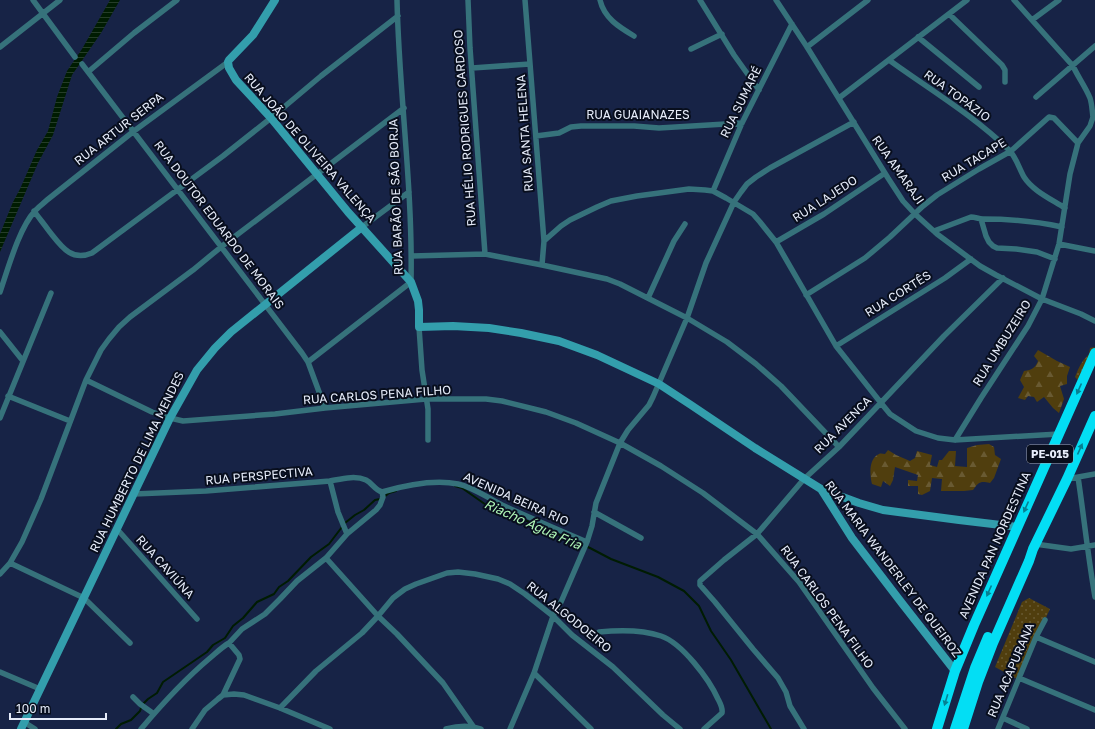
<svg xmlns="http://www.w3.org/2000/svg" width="1095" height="729" viewBox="0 0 1095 729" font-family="'Golos Text',sans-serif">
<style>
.grass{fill:url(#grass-dots)}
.forest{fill:url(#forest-firs)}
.water{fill:url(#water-rules)}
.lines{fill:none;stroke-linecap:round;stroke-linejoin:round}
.stream{stroke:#001c02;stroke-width:2}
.street{stroke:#36727b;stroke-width:5.5}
.secondary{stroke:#339eac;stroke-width:8}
.highway{stroke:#03def4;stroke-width:10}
.oneway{fill:#058093}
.labels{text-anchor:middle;stroke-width:4;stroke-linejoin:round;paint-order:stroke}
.shield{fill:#080e1d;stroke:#a3a9b8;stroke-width:1}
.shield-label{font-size:11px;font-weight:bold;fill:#e6ecfa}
.street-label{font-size:12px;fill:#e6ecfa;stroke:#080e1d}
.water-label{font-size:13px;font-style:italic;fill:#b0f7b7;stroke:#080e1d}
</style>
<defs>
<pattern id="grass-dots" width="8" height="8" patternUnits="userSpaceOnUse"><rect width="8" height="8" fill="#503e0e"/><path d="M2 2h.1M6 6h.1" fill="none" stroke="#695a32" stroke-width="1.8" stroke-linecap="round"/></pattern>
<pattern id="forest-firs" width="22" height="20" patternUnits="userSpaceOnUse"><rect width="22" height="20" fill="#503e0e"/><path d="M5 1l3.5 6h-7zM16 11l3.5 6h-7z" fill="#695a32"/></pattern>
<pattern id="water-rules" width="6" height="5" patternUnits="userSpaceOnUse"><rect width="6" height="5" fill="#001c02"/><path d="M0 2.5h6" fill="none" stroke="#253d28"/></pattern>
</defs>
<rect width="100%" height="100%" fill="#172346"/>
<path class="grass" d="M1095,347L1080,382L1075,377C1079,367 1081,362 1089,354L1090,348Z
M1029,598L1050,609L1017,679L995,667L1022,602Z"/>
<path class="forest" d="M1038,350L1057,361L1070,367L1067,376V384L1060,386L1064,399L1059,413L1053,408L1044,397L1037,402L1034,397L1028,396L1025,400L1018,398L1024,387L1020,380L1024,371C1032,370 1035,368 1038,361L1034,356Z
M989,444L994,447L995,455L1001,459L994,478L990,483C980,481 979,482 973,490L964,491H941L942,479L932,478L930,491L922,495L918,494V486H908V480L917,481L918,475L895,467L893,480L890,486L883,481L881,487L872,484C870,476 868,459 879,454C881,453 883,454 885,454L888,450L896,455L910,461L915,458L917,451L932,455L930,465L937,467L939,460H942L949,451H956L955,466L967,467V448L977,445Z"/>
<path class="water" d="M110,0H120L101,33L72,75L53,135L38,163L0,252V234L13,202L20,189L37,150L48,131L57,97L67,71L82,49Z"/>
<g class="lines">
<path class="stream" d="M455,486L462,488L489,507L535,524L590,548L611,559L658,577L684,591L699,606L711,631L731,660L771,729
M384,497L389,493L396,491
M116,729L121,724L131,720L140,711L142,705L148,699L157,693L163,682L207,652L213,645L225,638L233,626L243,618L257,602L274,594L279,587L288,581L311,557L329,544L345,523L355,515L364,510L375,500L380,499"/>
<path class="street" d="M33,0L75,57
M468,0L470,48L485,254
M525,0L544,241L542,265
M600,0C604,18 619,27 634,36
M700,0L734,55L759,90
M776,0L807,47L888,178L903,201L915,214L937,234L980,266L996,275L1042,299L1081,314L1095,321
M1014,0L1073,66C1078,77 1085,86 1090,98C1092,104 1092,110 1093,117
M949,14L1002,65L1005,70V82
M1032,20L1059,0
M918,37L979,87
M0,47L60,0
M807,47L868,0
M691,49L722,34
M889,60C929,89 973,115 1009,150C1016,157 1019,168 1024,177C1033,191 1051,199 1065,208
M82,64L302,353L308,362L325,408
M472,68L530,64
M88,72L134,33L177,0
M1036,97L1095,46
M839,98L967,0
M536,136L559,133L571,127L581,126H634L659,128L742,123
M713,191L742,123L792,24
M34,211C39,218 44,224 49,231C61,246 71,262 92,253L223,156L271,118L321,76L398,16
M981,219L986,236L989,242L993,246L997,248L1016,249L1037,252L1055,259
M362,227L409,192
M934,231L971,217C975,217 979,219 983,219C1010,219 1035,221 1062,227
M544,241L561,226L570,220L597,207L611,201L637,196L689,189L705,190L713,191L726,198L753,214L760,222L776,242L836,346L881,403L890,414L916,431L938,438L955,440L1059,434
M776,242L824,214L885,173
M1059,244L1095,251
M412,256L485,254L542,265L607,279L620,284L687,318L727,342L756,364L781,386L839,447
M0,292C8,269 19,228 35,211C38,207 43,204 47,200L134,131L228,62
M806,295L865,258L890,237L923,206L937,195L979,169L1011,151L1049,117L1054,118L1078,143
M648,298L674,241L685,224
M419,327L422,370L428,409V440
M0,332L23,361
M836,346L945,278L971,259
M308,362L411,282C413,188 399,94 397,0
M86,380L152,412L170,418L183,421L275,414L325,408L426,399H486L502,401L546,412L576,423L620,443L661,466L703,493L757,534L799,582L873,688L905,729
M8,396L70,421
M0,418L51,293
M955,440L981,398L1028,326L1042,299L1059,244L1070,174L1078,143L1090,126L1093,117L1095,116
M1078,477C1084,517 1088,557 1095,597
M1067,479L1095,474
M330,481L338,512L347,534
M382,492C406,485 433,479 458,484C473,487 488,498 502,505C530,518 559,530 587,542
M134,494L206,491L330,481C341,479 355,475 366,480C372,483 375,490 382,492
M594,512L641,538
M117,529L197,619
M1035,544L1071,549L1095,545
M326,558L378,616L397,634L443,683L473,726
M10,563L84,598L130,643
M0,574L10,563L22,542L41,499L86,380L101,350L109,339L119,327L130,317L193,270L221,247L404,108
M599,632C618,630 643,630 661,636C682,643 709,679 718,699C720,703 723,708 722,713L704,729
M1036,637L1095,662
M229,643L242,629L265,614L280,599L297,581L326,558L347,534L376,510L380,505L383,497L382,492
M0,672L40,689
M534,673L591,729
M1019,678L1095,710
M133,697L140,704L154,714
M280,708L316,671L362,633L378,616L393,598L405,589L416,584L447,573L458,572L475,574L498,579L510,584L525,594L553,616L572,635L613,667L663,715L680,729
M1003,718L1027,729
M24,722L35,729
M141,729C162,704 185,679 210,658C216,653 222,647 229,643L239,655L240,659L223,695
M192,729L205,710L218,699L223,695L234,694L244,695L280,708L330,729
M446,729C457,726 470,725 481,729
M510,729L534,673L553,616L561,602L587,542L592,526L596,503L620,443L628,430L649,405L653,397L687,318L706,263L734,202L741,192L747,184L756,177L770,168L854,122
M804,729L790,706L786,692L778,678L753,649L715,602L700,585V581L724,560L757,534L804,479L839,447L944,336L1003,278
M998,729L1036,637L1045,620"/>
<path class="secondary" d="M275,0L253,35L229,60L228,62L229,68L236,80L271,118L348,212L411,282L418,301L419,310V327L453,326L489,328L521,333L559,341L597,355L659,384L691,405L755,448L821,489L852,538L901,602L955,671
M821,489L859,503L883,510L959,520L1018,527
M21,729L170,418L197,370L215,348L231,332L362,227"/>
<path class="highway" d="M937,729L955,671L974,625L1095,353
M955,729L975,668L988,637
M963,729L978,682L993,643L1029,561L1033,549L1067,479L1095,416"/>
</g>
<defs><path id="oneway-solid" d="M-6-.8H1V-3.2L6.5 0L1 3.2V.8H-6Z"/></defs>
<g class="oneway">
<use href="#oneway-solid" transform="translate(1079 389) rotate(114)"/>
<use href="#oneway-solid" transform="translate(1080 449) rotate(-66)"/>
<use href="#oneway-solid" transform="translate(1026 507) rotate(114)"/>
<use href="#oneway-solid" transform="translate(989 591) rotate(114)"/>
<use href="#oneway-solid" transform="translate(946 700) rotate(107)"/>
</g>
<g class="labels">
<rect class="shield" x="1027" y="445" width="46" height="18" rx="3"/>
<g class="shield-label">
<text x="1050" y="458">PE-015</text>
</g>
<g class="street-label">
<text transform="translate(957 96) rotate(36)" y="4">RUA TOPÁZIO</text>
<text transform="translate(741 102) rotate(-64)" y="4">RUA SUMARÉ</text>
<text x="638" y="119">RUA GUAIANAZES</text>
<text transform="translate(465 128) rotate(-94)" y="4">RUA HÉLIO RODRIGUES CARDOSO</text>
<text transform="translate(119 129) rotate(-38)" y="4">RUA ARTUR SERPA</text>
<text transform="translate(525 133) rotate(-94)" y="4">RUA SANTA HELENA</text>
<text transform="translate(310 148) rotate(49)" y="4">RUA JOÃO DE OLIVEIRA VALENÇA</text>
<text transform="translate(974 160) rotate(-31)" y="4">RUA TACAPE</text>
<text transform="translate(898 170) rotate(55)" y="4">RUA AMARAJI</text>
<text transform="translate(396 197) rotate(-92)" y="4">RUA BARÃO DE SÃO BORJA</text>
<text transform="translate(825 199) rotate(-33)" y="4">RUA LAJEDO</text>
<text transform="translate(219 225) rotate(53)" y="4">RUA DOUTOR EDUARDO DE MORAIS</text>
<text transform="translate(898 294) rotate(-32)" y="4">RUA CORTÊS</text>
<text transform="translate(1002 343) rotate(-58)" y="4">RUA UMBUZEIRO</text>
<text transform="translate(377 395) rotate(-4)" y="4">RUA CARLOS PENA FILHO</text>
<text transform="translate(843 425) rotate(-45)" y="4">RUA AVENCA</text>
<text transform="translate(137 462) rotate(-64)" y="4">RUA HUMBERTO DE LIMA MENDES</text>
<text transform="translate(259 476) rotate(-5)" y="4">RUA PERSPECTIVA</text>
<text transform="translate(516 499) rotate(24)" y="4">AVENIDA BEIRA RIO</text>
<text transform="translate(995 545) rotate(-66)" y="4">AVENIDA PAN NORDESTINA</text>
<text transform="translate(165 567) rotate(48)" y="4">RUA CAVIÚNA</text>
<text transform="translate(893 569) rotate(53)" y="4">RUA MARIA WANDERLEY DE QUEIROZ</text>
<text transform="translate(827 607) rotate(54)" y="4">RUA CARLOS PENA FILHO</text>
<text transform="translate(569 617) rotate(39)" y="4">RUA ALGODOEIRO</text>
<text transform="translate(1011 670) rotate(-67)" y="4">RUA ACAPURANA</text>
</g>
<g class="water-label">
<text transform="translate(533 524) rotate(24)" y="5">Riacho Água Fria</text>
</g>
</g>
<path d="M10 713v6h96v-6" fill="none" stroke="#e6ecfa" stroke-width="2"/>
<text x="16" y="713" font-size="12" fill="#e6ecfa" stroke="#080e1d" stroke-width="3" paint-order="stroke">100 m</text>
</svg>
